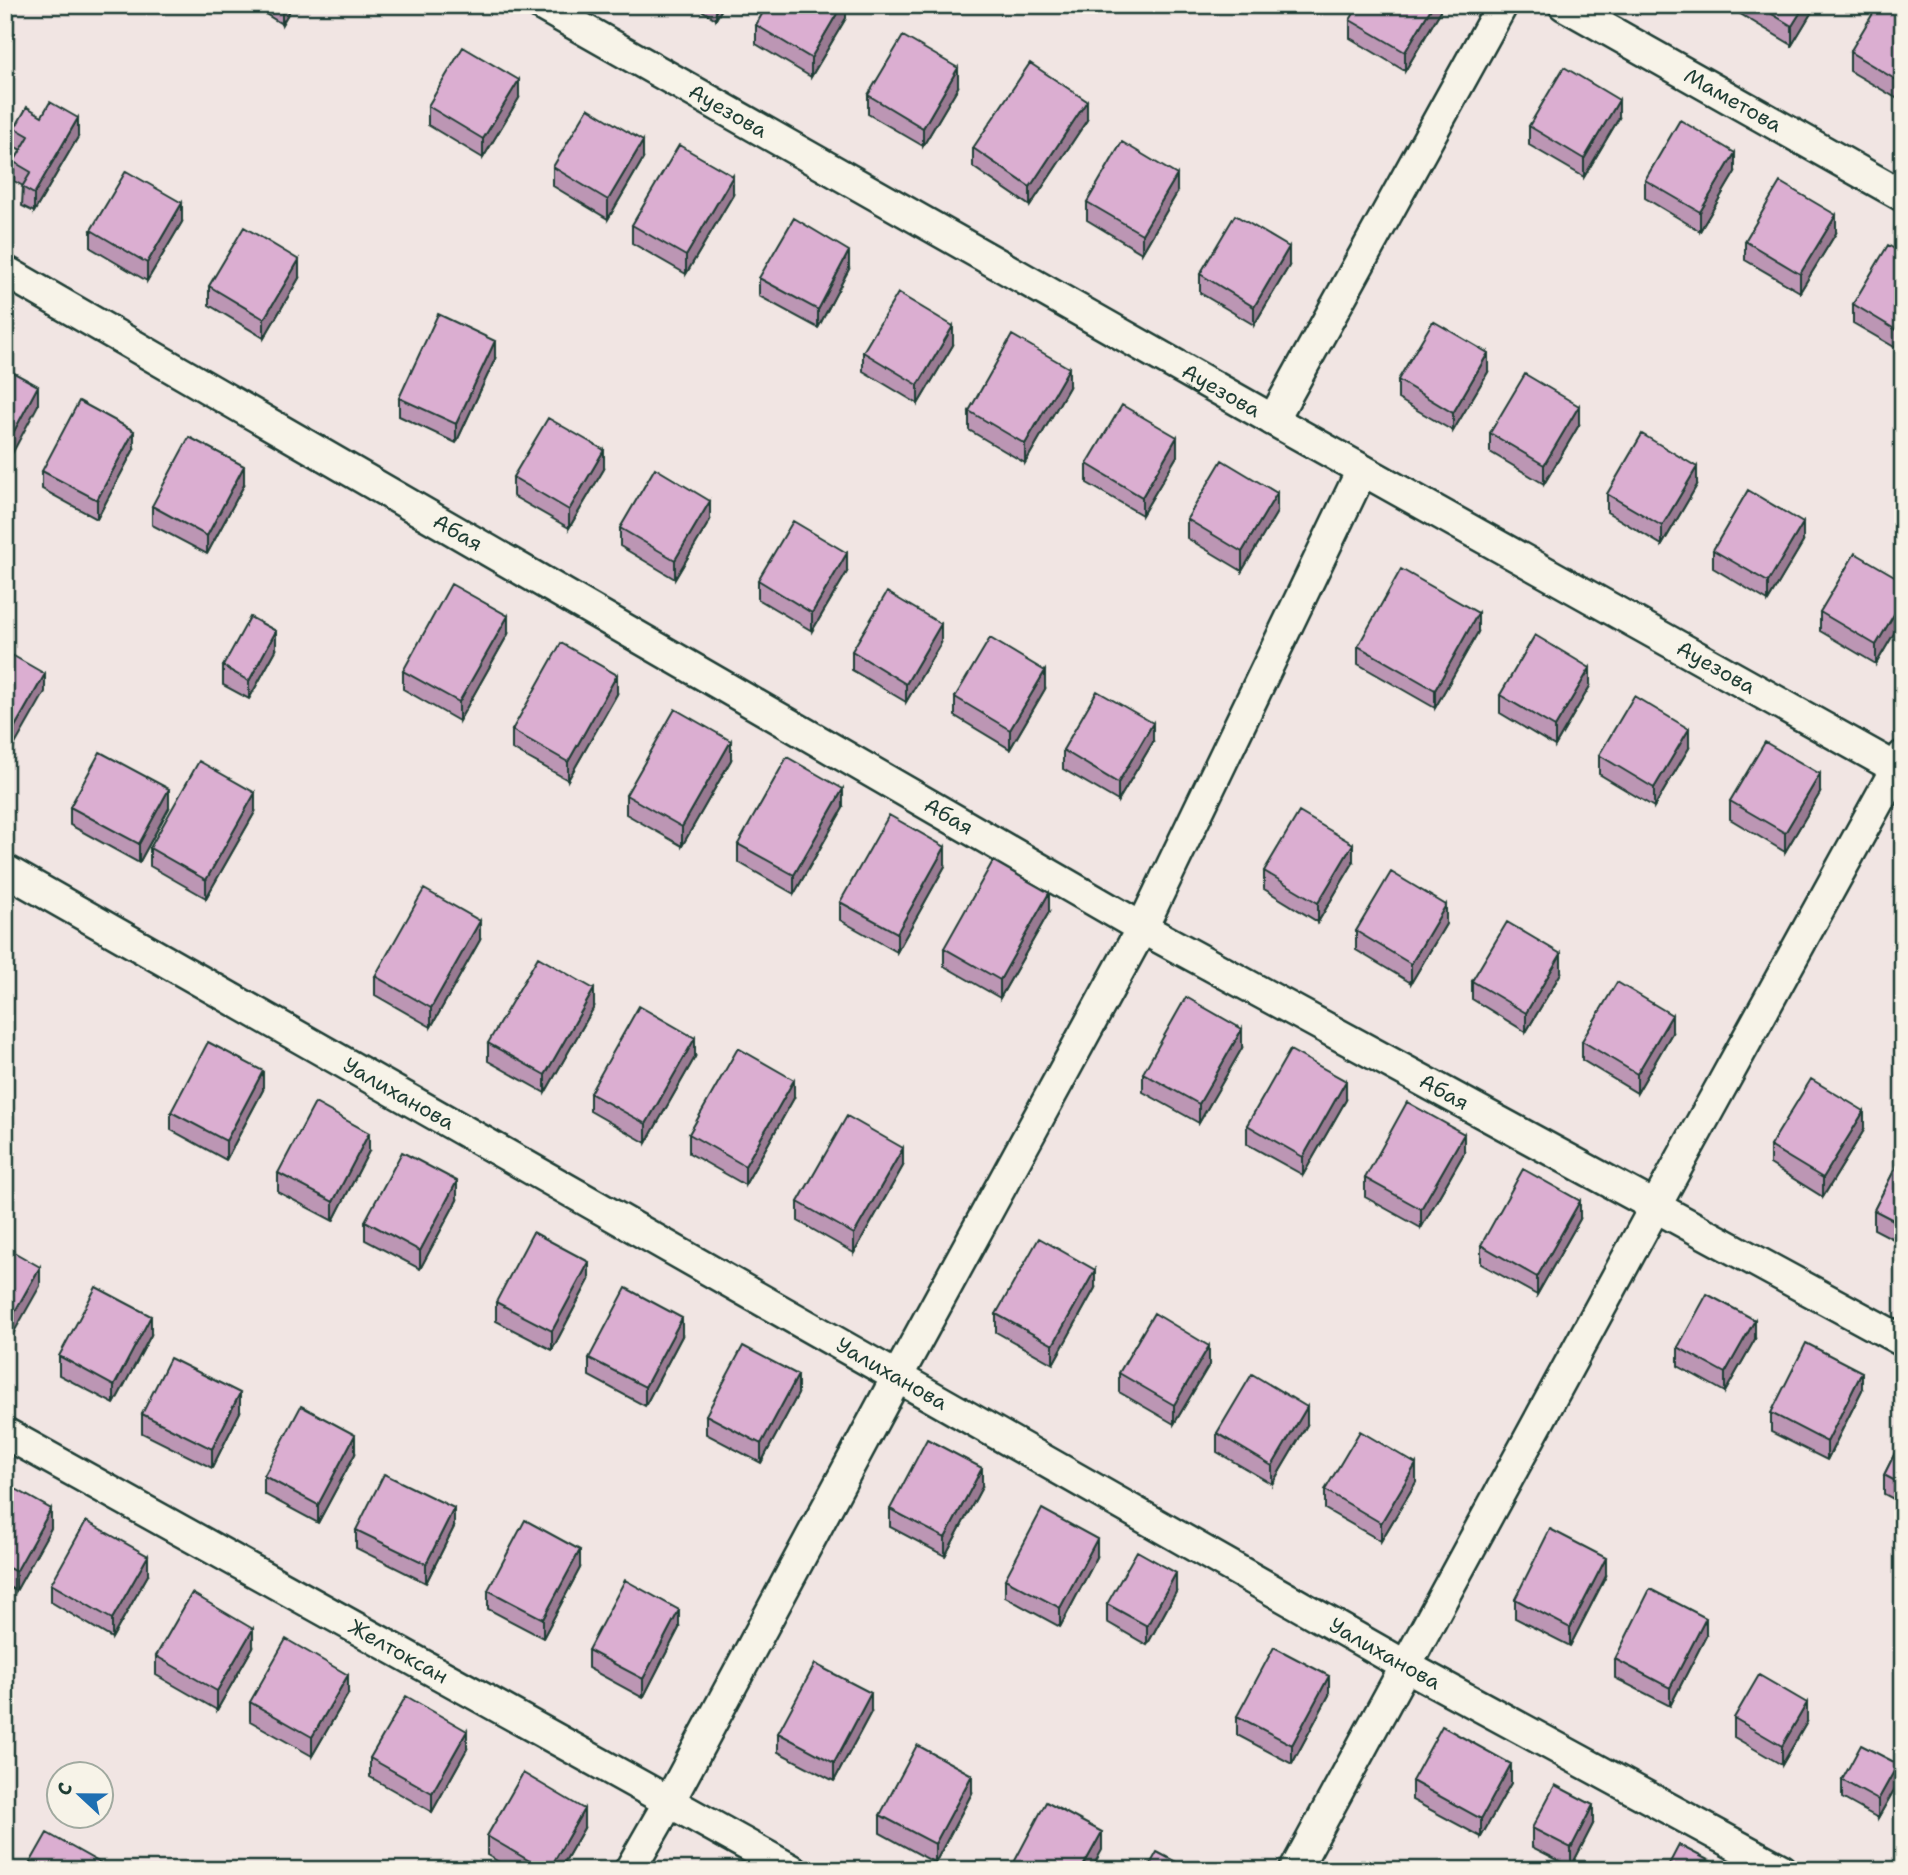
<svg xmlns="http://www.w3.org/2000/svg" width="1908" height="1875" viewBox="0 0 1908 1875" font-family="'Shantell Sans',sans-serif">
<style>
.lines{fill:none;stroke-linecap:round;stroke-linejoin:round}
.street-casing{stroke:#1f3d34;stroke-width:35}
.street{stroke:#f7f3e8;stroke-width:30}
.wall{fill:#bc96b4;stroke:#1f3d34;stroke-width:2}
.shaded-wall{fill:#997a92;stroke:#1f3d34;stroke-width:2}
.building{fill:#dbaed1;stroke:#1f3d34;stroke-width:2}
.labels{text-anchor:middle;stroke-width:5;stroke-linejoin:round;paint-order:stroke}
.street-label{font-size:21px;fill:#1f3d34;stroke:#f7f3e8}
</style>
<rect width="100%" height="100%" fill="#f1e5e3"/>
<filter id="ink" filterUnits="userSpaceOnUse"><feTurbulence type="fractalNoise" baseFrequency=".0143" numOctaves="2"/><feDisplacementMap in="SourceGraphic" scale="14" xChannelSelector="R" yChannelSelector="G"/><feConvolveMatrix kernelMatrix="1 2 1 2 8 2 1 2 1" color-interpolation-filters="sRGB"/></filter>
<g filter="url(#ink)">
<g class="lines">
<defs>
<g id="street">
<path id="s1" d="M541,5L1273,420L1903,772"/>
<path id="s2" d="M1564,5L1903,196"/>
<path id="s3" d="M5,271L1142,928L1903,1341"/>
<path d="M1273,420L1502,5"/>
<path id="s4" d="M5,870L1406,1666L1782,1870"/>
<path id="s5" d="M5,1433L792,1870"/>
<path d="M630,1870L669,1802L897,1377L1142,928L1362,470"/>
<path d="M1295,1870L1655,1207L1903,756"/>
</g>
</defs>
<use href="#street" class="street-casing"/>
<use href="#street" class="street"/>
</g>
<path class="wall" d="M251,5H293L282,24Z
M693,5H724L716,19Z
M846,5V18L811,77L756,44V25Z
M1440,5V12L1405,71L1350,38V20Z
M1737,5H1816L1792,45L1737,12Z
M1903,5V102L1850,71V52Z
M958,87L923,146L868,114V95Z
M519,98L483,158L428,125V106Z
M1619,118L1584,177L1529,145V126Z
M1087,120L1030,206L973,167V148Z
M15,128L78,137L34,212L22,206L23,186L14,181V162L21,150L15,147Z
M643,159L608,219L553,186V167Z
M1735,172L1700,231L1645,198V180Z
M1177,193L1142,253L1087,220V202Z
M733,195L686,274L632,243V225Z
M182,222L147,281L91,248V230Z
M1836,233L1800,292L1745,260V241Z
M1903,254V352L1853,323V304Z
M1289,266L1254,325L1200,293V274Z
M849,269L818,328L759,296V278Z
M299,278L264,338L209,305V286Z
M953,345L918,404L863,371V352Z
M495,359L456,443L399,416V398Z
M1488,372L1453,431L1398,399V380Z
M1069,387L1025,463L969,430V411Z
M1579,425L1544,484L1490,452V433Z
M134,449L97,519L42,489V471Z
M1177,456L1142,515L1087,483V464Z
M604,469L569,528L513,496V477Z
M244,485L207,554L152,525V506Z
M1697,485L1662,545L1607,512V494Z
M1277,512L1242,571L1187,538V519Z
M710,520L675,579L620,546V528Z
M1803,542L1768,601L1713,568V550Z
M847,572L812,631L758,599V580Z
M1903,581V618L1876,664L1820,631V612Z
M1478,632L1435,708L1358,664V646Z
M508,634L459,721L403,689V671Z
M941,643L906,702L852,670V651Z
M276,650L249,699L223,685V666Z
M1590,686L1555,746L1500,713V695Z
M1045,689L1010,749L955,716V697Z
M617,694L568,780L512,749V730Z
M1153,742L1118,801L1063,769V750Z
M1689,748L1654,807L1599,774V755Z
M731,760L682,846L626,814V795Z
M1820,793L1785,852L1730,819V801Z
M70,807L169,808L139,863L70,825Z
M843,808L794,894L738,862V844Z
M255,812L206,898L150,866V848Z
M1353,863L1318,922L1264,889V871Z
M945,866L897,952L840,920V902Z
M1049,912L1000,998L944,966V948Z
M1903,917V956L1894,952V934Z
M1446,924L1411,983L1356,950V931Z
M480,940L431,1027L375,995V976Z
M1561,973L1526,1032L1472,999V981Z
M594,1007L545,1093L488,1061V1043Z
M1672,1033L1637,1093L1582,1060V1041Z
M1242,1048L1199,1123L1143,1092V1073Z
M695,1057L646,1143L590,1111V1093Z
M263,1090L226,1160L171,1130V1112Z
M794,1098L745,1185L689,1153V1134Z
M1346,1100L1303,1175L1247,1144V1125Z
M1864,1130L1823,1197L1770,1164V1146Z
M369,1151L333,1221L278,1192V1173Z
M1464,1153L1421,1228L1365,1197V1178Z
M1903,1153V1244L1874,1229V1210Z
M903,1166L854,1253L798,1221V1202Z
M457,1200L420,1269L365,1240V1221Z
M1580,1219L1537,1295L1481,1264V1245Z
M589,1280L552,1350L496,1321V1302Z
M1095,1288L1053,1364L996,1332V1314Z
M151,1335L114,1404L59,1375V1356Z
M682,1336L645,1406L589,1376V1358Z
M1755,1339L1725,1392L1678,1366V1347Z
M1209,1365L1174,1424L1119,1392V1373Z
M1862,1390L1827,1460L1771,1432V1413Z
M798,1394L761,1463L706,1434V1415Z
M240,1412L212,1468L142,1433V1414Z
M1307,1425L1272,1484L1217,1452V1433Z
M1903,1437V1504L1884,1494V1475Z
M355,1454L318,1523L264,1494V1476Z
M1416,1482L1381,1541L1325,1509V1490Z
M5,1483L51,1528L16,1591L5,1585Z
M982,1487L945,1556L890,1527V1509Z
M454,1527L426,1583L356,1548V1530Z
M1097,1557L1060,1627L1005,1597V1579Z
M580,1568L543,1638L488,1609V1590Z
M148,1575L112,1638L51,1602V1584Z
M1606,1576L1570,1646L1515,1618V1599Z
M1176,1592L1147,1645L1107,1622V1604Z
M679,1628L643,1698L588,1668V1650Z
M1706,1636L1670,1706L1615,1678V1659Z
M253,1647L217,1710L156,1675V1656Z
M348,1694L312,1756L250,1721V1702Z
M1329,1695L1292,1764L1237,1735V1716Z
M871,1712L834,1781L778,1752V1733Z
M1734,1718L1807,1722L1782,1765L1734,1737Z
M467,1749L432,1812L370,1777V1758Z
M1842,1780L1898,1783L1878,1818L1842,1798Z
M1412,1781L1511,1783L1481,1837L1412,1800Z
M972,1793L935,1863L880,1833V1815Z
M1593,1824L1571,1867L1532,1847V1828Z
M584,1828L560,1870H513L487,1855V1836Z"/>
<path class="shaded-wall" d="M282,5H293L282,24Z
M716,5H724L716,19Z
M842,5H846V18L811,77V58Z
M1433,5H1440V12L1405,71V52Z
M1805,5H1816L1792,45V26Z
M958,68V87L923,146V128Z
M519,80V98L483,158V139Z
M1619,100V118L1584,177V159Z
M1087,101V120L1030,206V187Z
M78,118V137L34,212V194Z
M643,141V159L608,219V200Z
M1735,153V172L1700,231V212Z
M1177,175V193L1142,253V234Z
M733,176V195L686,274V256Z
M182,203V222L147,281V263Z
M1836,215V233L1800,292V274Z
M1289,247V266L1254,325V307Z
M849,251V269L818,328V310Z
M299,260V278L264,338V319Z
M953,326V345L918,404V385Z
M495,341V359L456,443V424Z
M1488,353V372L1453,431V413Z
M1069,368V387L1025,463V444Z
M38,386V405L5,467V448Z
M1579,406V425L1544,484V465Z
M134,431V449L97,519V500Z
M1177,437V456L1142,515V497Z
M604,450V469L569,528V510Z
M244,466V485L207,554V536Z
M1697,467V485L1662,545V526Z
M1277,493V512L1242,571V552Z
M710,501V520L675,579V560Z
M1803,523V542L1768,601V582Z
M847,553V572L812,631V613Z
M1903,599V618L1876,664V645Z
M1478,613V632L1435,708V690Z
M508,616V634L459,721V702Z
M941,624V643L906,702V684Z
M276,631V650L249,699V681Z
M1590,668V686L1555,746V727Z
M1045,671V689L1010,749V730Z
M45,674V692L5,762V744Z
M617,675V694L568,780V762Z
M1153,723V742L1118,801V783Z
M1689,729V748L1654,807V788Z
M731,741V760L682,846V827Z
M1820,774V793L1785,852V833Z
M169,789V808L139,863V844Z
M843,789V808L794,894V875Z
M255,793V812L206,898V880Z
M1353,844V863L1318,922V903Z
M945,847V866L897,952V933Z
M1049,893V912L1000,998V980Z
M1446,905V924L1411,983V964Z
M480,921V940L431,1027V1008Z
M1561,954V973L1526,1032V1013Z
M594,989V1007L545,1093V1075Z
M1672,1015V1033L1637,1093V1074Z
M1242,1029V1048L1199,1123V1104Z
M695,1038V1057L646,1143V1124Z
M263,1071V1090L226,1160V1141Z
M794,1080V1098L745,1185V1166Z
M1346,1081V1100L1303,1175V1157Z
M9,1088V1107L5,1114V1096Z
M1864,1111V1130L1823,1197V1178Z
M369,1133V1151L333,1221V1202Z
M1464,1134V1153L1421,1228V1209Z
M903,1148V1166L854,1253V1234Z
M457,1181V1200L420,1269V1251Z
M1580,1201V1219L1537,1295V1277Z
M589,1262V1280L552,1350V1331Z
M40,1267V1286L5,1348V1329Z
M1095,1270V1288L1053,1364V1345Z
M151,1316V1335L114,1404V1386Z
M682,1318V1336L645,1406V1387Z
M1755,1320V1339L1725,1392V1373Z
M1209,1346V1365L1174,1424V1405Z
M1862,1372V1390L1827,1460V1442Z
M798,1375V1394L761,1463V1444Z
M240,1393V1412L212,1468V1449Z
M1307,1407V1425L1272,1484V1466Z
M355,1435V1454L318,1523V1505Z
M1416,1464V1482L1381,1541V1523Z
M982,1468V1487L945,1556V1538Z
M454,1508V1527L426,1583V1564Z
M51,1509V1528L16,1591V1572Z
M1097,1539V1557L1060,1627V1608Z
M580,1550V1568L543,1638V1619Z
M148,1556V1575L112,1638V1619Z
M1606,1558V1576L1570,1646V1628Z
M1176,1573V1592L1147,1645V1626Z
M679,1610V1628L643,1698V1679Z
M1706,1618V1636L1670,1706V1688Z
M253,1629V1647L217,1710V1691Z
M348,1675V1694L312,1756V1737Z
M1329,1676V1695L1292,1764V1745Z
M871,1693V1712L834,1781V1763Z
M1807,1703V1722L1782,1765V1746Z
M467,1731V1749L432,1812V1793Z
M1511,1764V1783L1481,1837V1819Z
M1898,1764V1783L1878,1818V1800Z
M972,1775V1793L935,1863V1844Z
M1593,1805V1824L1571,1867V1848Z
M584,1809V1828L560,1870H549Z
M1102,1832V1850L1091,1870H1081Z"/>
<path class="building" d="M767,5H842L811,58L756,25Z
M1359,5H1433L1405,52L1350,20Z
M1757,5H1805L1792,26Z
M1878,5H1903V84L1850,52Z
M903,36L958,68L923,128L868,95Z
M463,47L519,80L483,139L428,106Z
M1030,63L1087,101L1030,187L973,148Z
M1564,67L1619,100L1584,159L1529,126Z
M50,102L78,118L34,194L22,187L31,172L14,162L29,136L15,128L27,107L42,116Z
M588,108L643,141L608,200L553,167Z
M1680,120L1735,153L1700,212L1645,180Z
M1122,142L1177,175L1142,234L1087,202Z
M679,145L733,176L686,256L632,225Z
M126,171L182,203L147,263L91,230Z
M1780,182L1836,215L1800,274L1745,241Z
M1235,215L1289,247L1254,307L1200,274Z
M794,218L849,251L818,310L759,278Z
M244,227L299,260L264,319L209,286Z
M1888,245L1903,254V334L1853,304Z
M898,293L953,326L918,385L863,352Z
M438,314L495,341L456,424L399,398Z
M1433,321L1488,353L1453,413L1398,380Z
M1012,335L1069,368L1025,444L969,411Z
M5,368L38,386L5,448Z
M1525,374L1579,406L1544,465L1490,433Z
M79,401L134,431L97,500L42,471Z
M1122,405L1177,437L1142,497L1087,464Z
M548,418L604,450L569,510L513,477Z
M1642,434L1697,467L1662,526L1607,494Z
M189,437L244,466L207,536L152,506Z
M1222,460L1277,493L1242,552L1187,519Z
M655,468L710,501L675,560L620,528Z
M1748,490L1803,523L1768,582L1713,550Z
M793,521L847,553L812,613L758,580Z
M1855,553L1903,581V599L1876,645L1820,612Z
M1401,569L1478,613L1435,690L1358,646Z
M451,584L508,616L459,702L403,671Z
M887,592L941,624L906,684L852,651Z
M250,617L276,631L249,681L223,666Z
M1535,635L1590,668L1555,727L1500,695Z
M990,638L1045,671L1010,730L955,697Z
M561,643L617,675L568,762L512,730Z
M5,651L45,674L5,744Z
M1097,691L1153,723L1118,783L1063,750Z
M1634,696L1689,729L1654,788L1599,755Z
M675,709L731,741L682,827L626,795Z
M1765,742L1820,774L1785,833L1730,801Z
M100,752L169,789L139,844L70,807Z
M787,757L843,789L794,875L738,844Z
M199,761L255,793L206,880L150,848Z
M1299,812L1353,844L1318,903L1264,871Z
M889,815L945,847L897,933L840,902Z
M993,861L1049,893L1000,980L944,948Z
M1391,872L1446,905L1411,964L1356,931Z
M424,889L480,921L431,1008L375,976Z
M1903,917V938L1894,934Z
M1507,922L1561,954L1526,1013L1472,981Z
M538,957L594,989L545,1075L488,1043Z
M1617,982L1672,1015L1637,1074L1582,1041Z
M1186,997L1242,1029L1199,1104L1143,1073Z
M639,1006L695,1038L646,1124L590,1093Z
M208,1042L263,1071L226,1141L171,1112Z
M738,1048L794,1080L745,1166L689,1134Z
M1290,1050L1346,1081L1303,1157L1247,1125Z
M1811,1079L1864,1111L1823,1178L1770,1146Z
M5,1086L9,1088L5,1096Z
M1407,1102L1464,1134L1421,1209L1365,1178Z
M315,1103L369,1133L333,1202L278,1173Z
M847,1116L903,1148L854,1234L798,1202Z
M402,1152L457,1181L420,1251L365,1221Z
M1903,1153V1225L1874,1210Z
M1523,1169L1580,1201L1537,1277L1481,1245Z
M533,1232L589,1262L552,1331L496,1302Z
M1039,1238L1095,1270L1053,1345L996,1314Z
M5,1247L40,1267L5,1329Z
M96,1287L151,1316L114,1386L59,1356Z
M626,1288L682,1318L645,1387L589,1358Z
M1707,1294L1755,1320L1725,1373L1678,1347Z
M1154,1313L1209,1346L1174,1405L1119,1373Z
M1806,1343L1862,1372L1827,1442L1771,1413Z
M743,1346L798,1375L761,1444L706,1415Z
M170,1358L240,1393L212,1449L142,1414Z
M1252,1374L1307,1407L1272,1466L1217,1433Z
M301,1406L355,1435L318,1505L264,1476Z
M1360,1431L1416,1464L1381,1523L1325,1490Z
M1903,1437V1485L1884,1475Z
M927,1439L982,1468L945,1538L890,1509Z
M384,1474L454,1508L426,1564L356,1530Z
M5,1483L51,1509L16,1572L5,1566Z
M1042,1509L1097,1539L1060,1608L1005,1579Z
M525,1520L580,1550L543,1619L488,1590Z
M86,1521L148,1556L112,1619L51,1584Z
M1550,1529L1606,1558L1570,1628L1515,1599Z
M1137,1551L1176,1573L1147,1626L1107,1604Z
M625,1580L679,1610L643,1679L588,1650Z
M1650,1589L1706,1618L1670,1688L1615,1659Z
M192,1593L253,1629L217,1691L156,1656Z
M286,1639L348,1675L312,1737L250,1702Z
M1274,1647L1329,1676L1292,1745L1237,1716Z
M815,1664L871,1693L834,1763L778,1733Z
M1759,1675L1807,1703L1782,1746L1734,1718Z
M406,1696L467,1731L432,1793L370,1758Z
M1442,1726L1511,1764L1481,1819L1412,1781Z
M917,1745L972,1775L935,1844L880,1815Z
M1861,1745L1898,1764L1878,1800L1842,1780Z
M523,1773L584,1809L549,1870H545L487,1836Z
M1555,1785L1593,1805L1571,1848L1532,1828Z
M1046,1802L1102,1832L1081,1870H1010Z
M47,1833L109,1868L108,1870H26Z
M1679,1845L1727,1870H1666Z
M1157,1852L1191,1870H1147Z"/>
</g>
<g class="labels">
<g class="street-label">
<text dy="7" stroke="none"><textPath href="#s2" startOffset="194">Маметова</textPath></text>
<text dy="7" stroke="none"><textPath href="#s1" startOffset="215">Ауезова</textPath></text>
<text dy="7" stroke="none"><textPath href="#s1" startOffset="782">Ауезова</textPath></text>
<text dy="7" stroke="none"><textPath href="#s3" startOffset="523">Абая</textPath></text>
<text dy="7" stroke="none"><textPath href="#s1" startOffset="1349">Ауезова</textPath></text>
<text dy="7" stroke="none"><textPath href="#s3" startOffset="1090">Абая</textPath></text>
<text dy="7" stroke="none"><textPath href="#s3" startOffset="1657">Абая</textPath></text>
<text dy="7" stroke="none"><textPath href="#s4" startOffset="453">Уалиханова</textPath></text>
<text dy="7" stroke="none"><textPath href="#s4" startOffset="1020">Уалиханова</textPath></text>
<text dy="7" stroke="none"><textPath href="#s5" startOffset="450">Желтоксан</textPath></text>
<text dy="7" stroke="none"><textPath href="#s4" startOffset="1587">Уалиханова</textPath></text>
</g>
</g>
<rect width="1908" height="1875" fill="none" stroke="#f7f3e8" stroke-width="28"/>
<rect x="14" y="14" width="1880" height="1847" fill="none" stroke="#1f3d34" stroke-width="2.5" filter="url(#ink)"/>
<g transform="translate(80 1795) rotate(292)"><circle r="33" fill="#f7f3e8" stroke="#a1aaa0" stroke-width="2"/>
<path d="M0-5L12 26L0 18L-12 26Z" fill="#1f6fb2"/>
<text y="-10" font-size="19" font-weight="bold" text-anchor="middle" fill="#1f3d34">С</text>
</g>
</svg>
